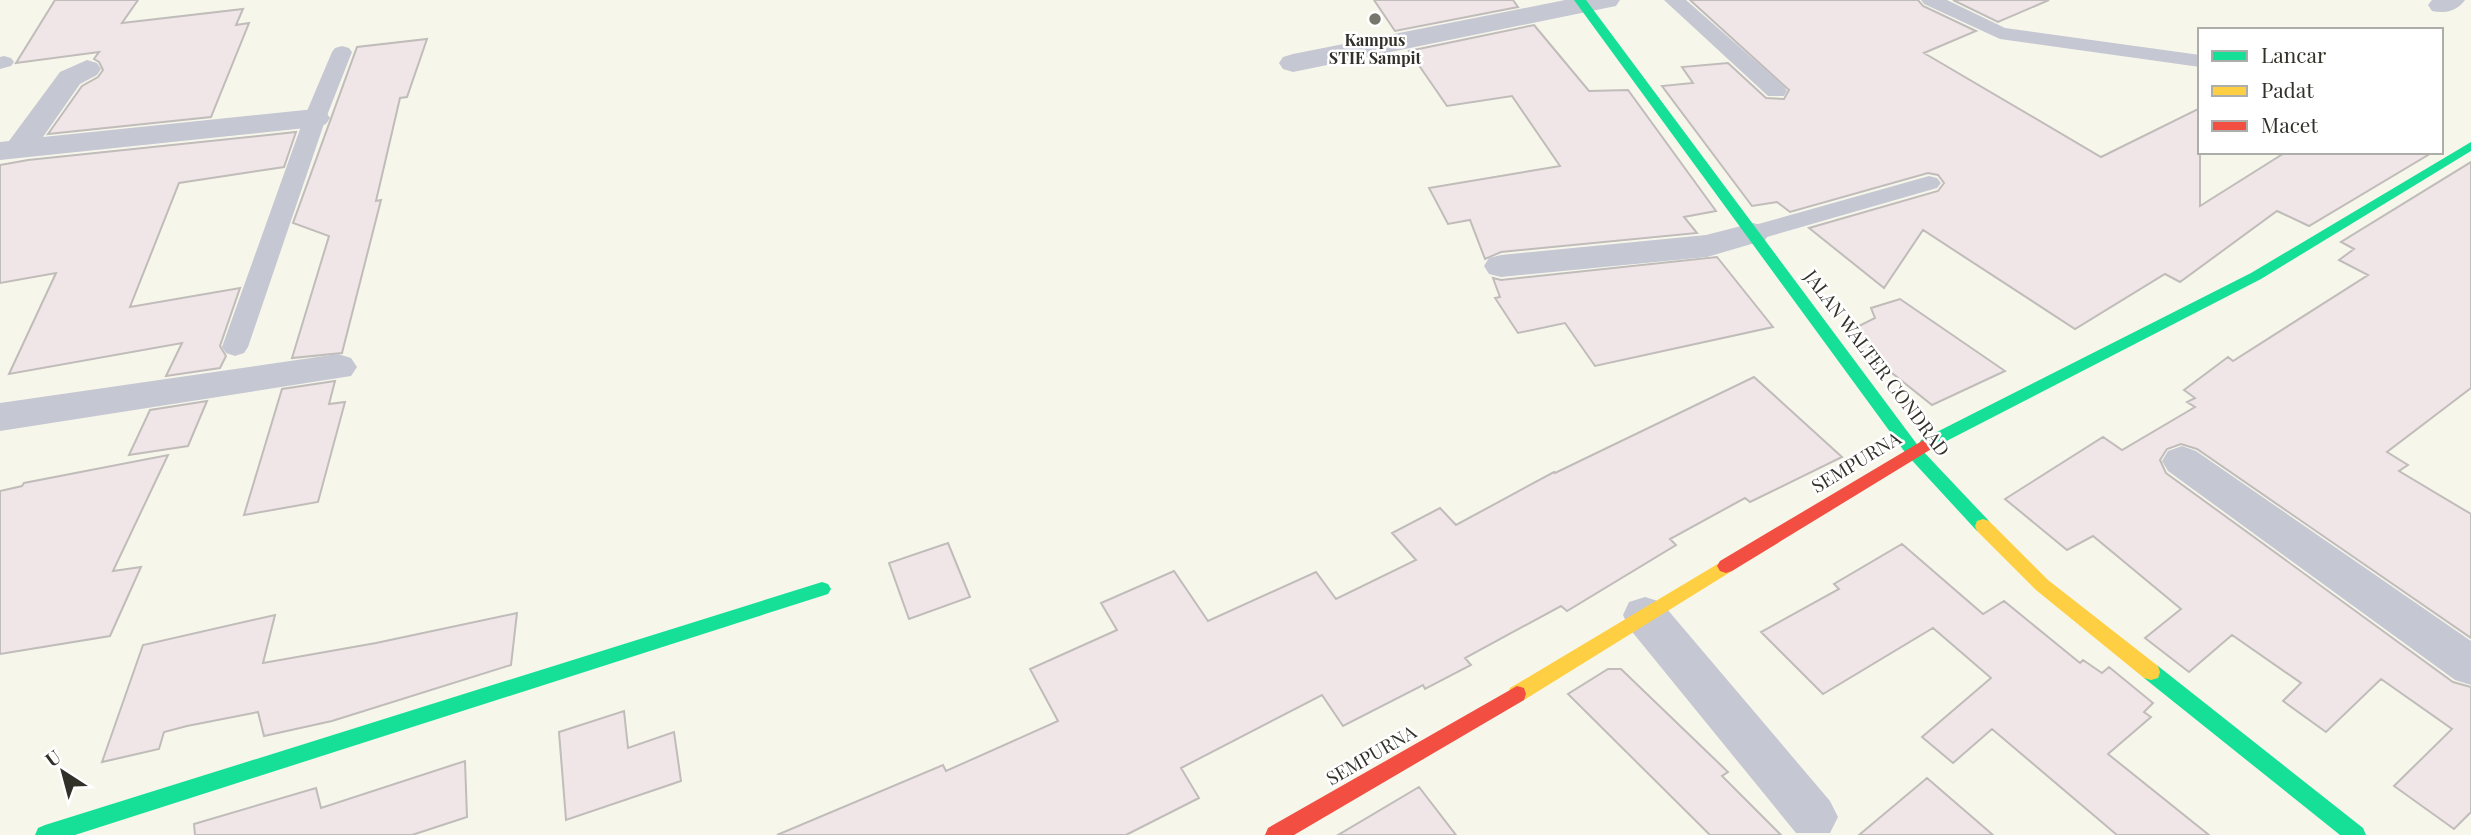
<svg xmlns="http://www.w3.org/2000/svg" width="2471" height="835" viewBox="0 0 2471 835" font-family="'Playfair Display',serif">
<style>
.building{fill:#f0e5e7;stroke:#c0bcba;stroke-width:2}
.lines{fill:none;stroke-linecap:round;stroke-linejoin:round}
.lane{fill:#c5c7d2;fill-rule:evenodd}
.street{fill:#c5c7d2;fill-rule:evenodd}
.fast{fill:#16e098;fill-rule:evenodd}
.slow{fill:#ffcf43;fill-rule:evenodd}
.jam{fill:#f24e42;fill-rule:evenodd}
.poi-dot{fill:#77766d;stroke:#fff;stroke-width:2.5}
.labels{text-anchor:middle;stroke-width:5;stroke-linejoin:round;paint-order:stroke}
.far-poi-label{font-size:16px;font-weight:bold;fill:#323129;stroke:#fff}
.street-label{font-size:19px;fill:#323129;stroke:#fff}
</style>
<rect width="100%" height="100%" fill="#f7f6eb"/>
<path class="building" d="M55,0H138L122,23L243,9L236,25L249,23L211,117L48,134L82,86L98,77L103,70L99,62L94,59L99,52L16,63Z
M1374,0H1513L1518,7L1395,31Z
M1690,0H1918L1923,6L1976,31L1924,53L2101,157L2200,108V206L2286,152H2433L2309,226L2277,211L2180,282L2165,274L2075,329L1923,230L1884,288L1809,228L1938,191L1944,183L1938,175L1928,173L1790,212L1777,202L1752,206L1662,86L1693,83L1682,67L1728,63L1766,98L1784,99L1789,90Z
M1953,0H2049L1998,22Z
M1534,25L1589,91L1628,90L1716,211L1684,217L1697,233L1501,252L1485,259L1470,220L1448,224L1429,188L1560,166L1512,96L1447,106L1409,51Z
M427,39L407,97L400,98L376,201L381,200L342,353L292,358L329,236L293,223L357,47Z
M296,132L284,167L179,183L130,307L240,288L220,346L226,356L220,368L166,376L182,343L9,374L56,273L0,283V165L28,160Z
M2471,162V388L2387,452L2408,465L2399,471L2471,514V638L2197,449L2181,444L2167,449L2160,460L2166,473L2453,682L2471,687V812L2454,829L2394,786L2452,729L2381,679L2326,732L2283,701L2301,683L2232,635L2189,672L2145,638L2181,609L2093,536L2067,550L2005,499L2103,437L2122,450L2195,407L2187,402L2195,398L2184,390L2228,357L2233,361L2368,275L2339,260L2354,249L2341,242Z
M1717,257L1773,327L1595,366L1565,323L1518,333L1495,298L1500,297L1493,278L1501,280Z
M1900,299L2005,371L1932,405L1857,345L1847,332L1875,318L1871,308Z
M1754,377L1842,457L1750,502L1745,498L1670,539L1676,545L1567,611L1561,606L1465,658L1471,665L1425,689L1423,685L1343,726L1322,695L1181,768L1199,798L1126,835H777L943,765L946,771L1058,721L1030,669L1117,630L1101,603L1174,571L1208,621L1316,572L1336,599L1416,560L1392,533L1440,508L1456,525L1554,472L1555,473Z
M335,381L329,404L345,402L318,502L244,515L282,389Z
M207,401L188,446L129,455L150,410Z
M168,455L113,571L141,567L110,636L0,654V491L22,486L24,483Z
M948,543L970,597L909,619L889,563Z
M1902,544L1983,614L2004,601L2080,663L2083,660L2102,673L2109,667L2153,703L2144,712L2151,717L2108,754L2209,835H2117L1992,729L1953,763L1922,737L1991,678L1933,628L1823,694L1761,632L1839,589L1834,584Z
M517,613L511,665L332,721L264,736L258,712L187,726L164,732L159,749L102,762L143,645L275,615L263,663L376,643Z
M1608,669H1621L1728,772L1722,776L1781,835H1710L1568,694Z
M624,711L628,748L674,732L681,781L566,820L559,732Z
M465,761L467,817L412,835H195L194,824L316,788L321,808Z
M1927,778L1993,835H1859Z
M1419,787L1456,835H1338Z"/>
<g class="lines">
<path class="lane" d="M1664,0H1686L1784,86L1787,91L1784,96H1768Z
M1921,0H1947L2005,28L2200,55V67L2000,39L1924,4Z
M342,46L349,48L352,52L326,118L248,347L244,353L235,356L226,353L222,347L304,118L332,52L335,48Z
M4,56L11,58L14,62L11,66L0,69V57Z
M1929,176L1937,178L1941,183L1937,188L1753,241L1744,238L1741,233L1744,228Z"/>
<path class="street" d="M1565,0H1620L1616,6L1606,8L1293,72L1283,69L1279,63L1283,57L1293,54Z
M2432,0H2465C2457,11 2445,14 2432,11L2428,5Z
M87,60L97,63L101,69L97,75L80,84L43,137L315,109L326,112L330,118L326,124L315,127L0,160V142L9,141L60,72Z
M1753,223L1765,226L1770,233L1765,240L1707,257L1501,277L1489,274L1484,266L1489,258L1501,255L1706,235Z
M338,354L351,358L357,367L351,376L0,431V403Z
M2182,446L2196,451L2471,641V685L2455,680L2168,471L2162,461L2168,451Z
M1645,597L1661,602L1830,801L1838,817L1830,833H1796L1629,628L1623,615L1629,602Z"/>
<path class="fast" d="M1574,0H1586L1919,447L1989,521L1991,526L1989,531H1977L1907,455Z
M2471,142V151L2261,279L1933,448H1921L1919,444L1921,440L2251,273Z
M822,582L828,584L831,589L828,594L75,835H35L38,828L45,825Z
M2151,664L2158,666L2363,828L2366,835H2340L2144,678L2142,672L2144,666Z"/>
<path class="slow" d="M1983,519L1989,521L2048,580L2158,666L2160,672L2158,678L2151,680L2144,678L2036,590L1977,531L1975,526L1977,521Z
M1726,559L1732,561L1735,566L1732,571L1524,700L1517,702L1510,700L1508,694L1510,688Z"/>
<path class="jam" d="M1927,438L1933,440L1935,444L1933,448L1732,571L1726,573L1720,571L1717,566L1720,561Z
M1517,686L1524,688L1526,694L1524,700L1294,835H1265L1268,828Z"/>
</g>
<circle class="poi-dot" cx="1375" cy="19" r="7"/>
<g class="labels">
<g class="far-poi-label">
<text x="1375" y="46">Kampus<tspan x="1375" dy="18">STIE Sampit</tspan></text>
</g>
<g class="street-label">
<text transform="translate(1877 363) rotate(53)" y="7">JALAN WALTER CONDRAD</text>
<text transform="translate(1856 462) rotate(-31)" y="7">SEMPURNA</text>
<text transform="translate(1371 755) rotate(-30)" y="7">SEMPURNA</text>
</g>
</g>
<rect x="2198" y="28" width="245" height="126" fill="#ffffff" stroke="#adada9" stroke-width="2"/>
<rect x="2212" y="51" width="35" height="10" fill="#16e098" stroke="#adada9" stroke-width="2"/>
<text x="2261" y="63" font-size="21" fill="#323129">Lancar</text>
<rect x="2212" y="86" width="35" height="10" fill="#ffcf43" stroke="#adada9" stroke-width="2"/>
<text x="2261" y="98" font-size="21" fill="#323129">Padat</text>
<rect x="2212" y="121" width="35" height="10" fill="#f24e42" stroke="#adada9" stroke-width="2"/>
<text x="2261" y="133" font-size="21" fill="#323129">Macet</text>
<g transform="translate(63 772) rotate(324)" stroke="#ffffff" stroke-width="5" paint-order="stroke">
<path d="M0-5L12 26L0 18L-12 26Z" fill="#323129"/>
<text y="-10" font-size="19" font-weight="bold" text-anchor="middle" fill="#323129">U</text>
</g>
</svg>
